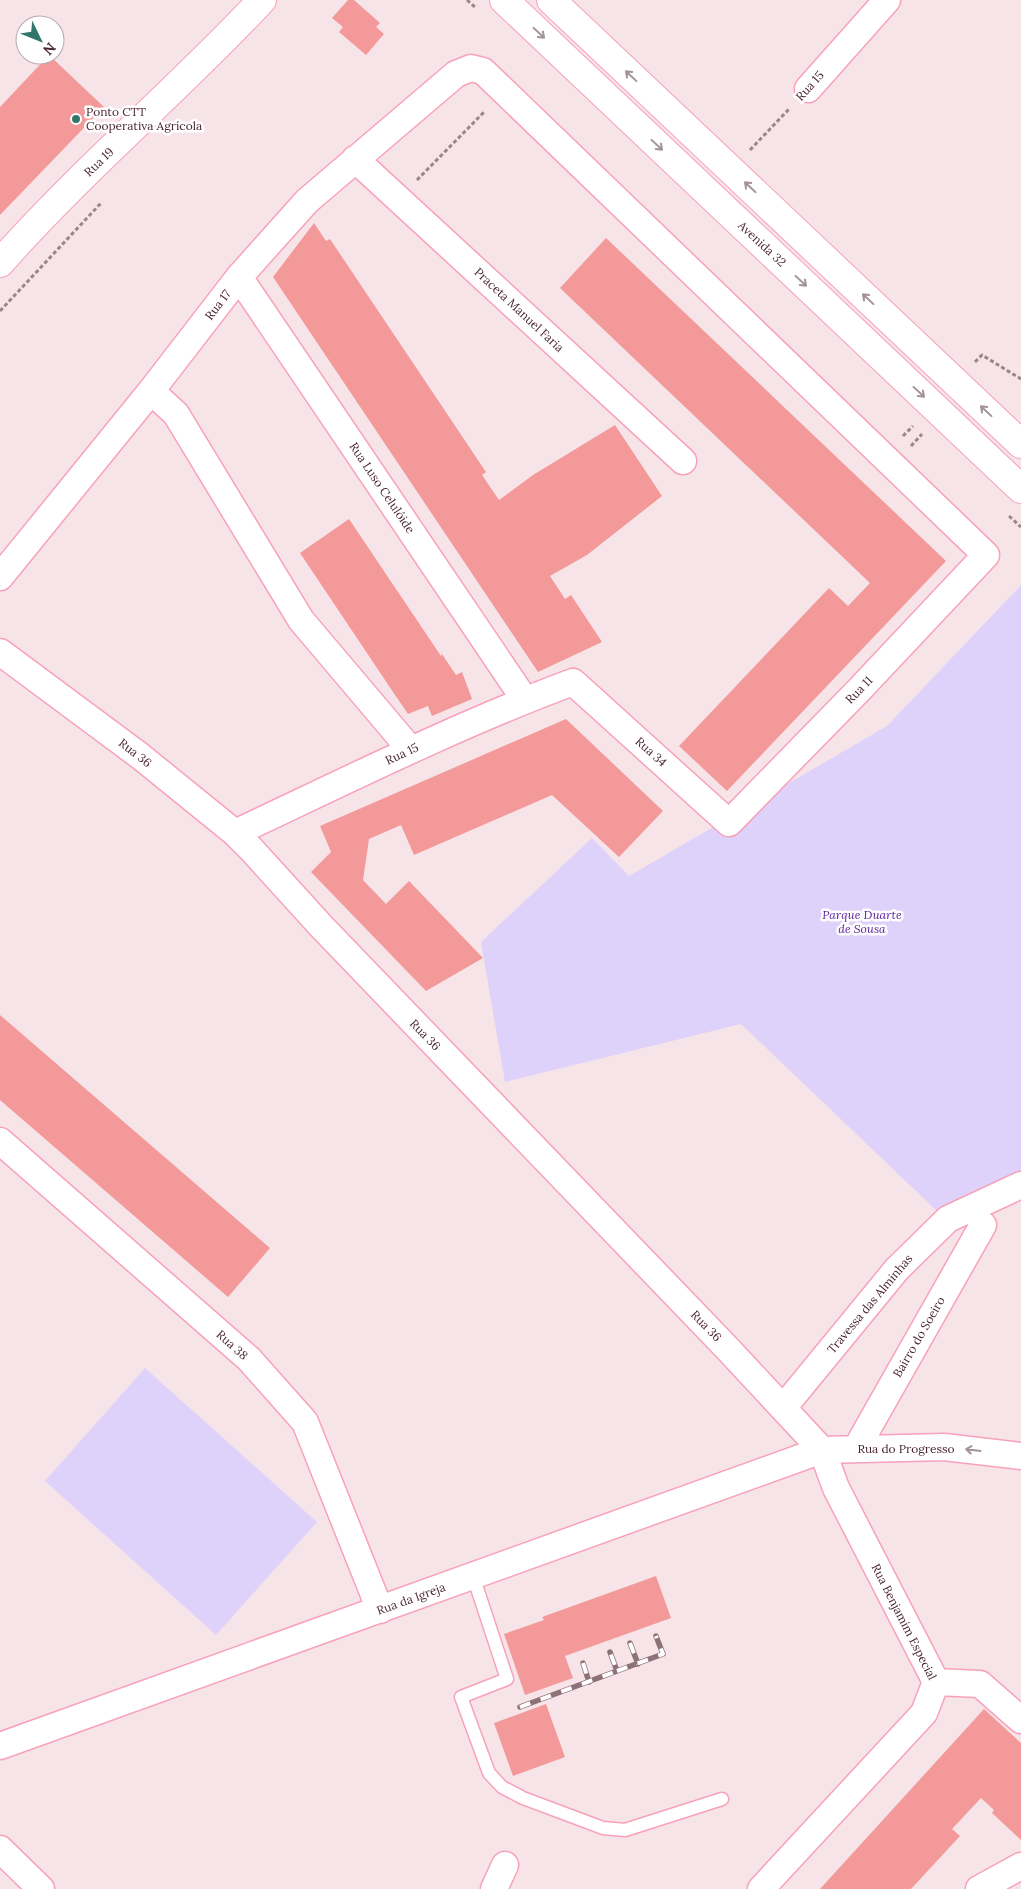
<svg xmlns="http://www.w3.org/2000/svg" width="1021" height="1889" viewBox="0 0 1021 1889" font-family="Lora,serif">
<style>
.green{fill:#dfd2fa}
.building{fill:#f39999}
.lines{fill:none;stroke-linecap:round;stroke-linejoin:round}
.lane-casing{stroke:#f8a1bb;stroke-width:15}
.street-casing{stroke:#f8a1bb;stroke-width:29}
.secondary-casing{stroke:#f8a1bb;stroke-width:30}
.path{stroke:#9e838b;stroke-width:3;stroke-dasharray:4 2.5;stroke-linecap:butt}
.lane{stroke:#fff;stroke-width:12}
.street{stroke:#fff;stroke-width:26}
.secondary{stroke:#fff;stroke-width:28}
.rail-casing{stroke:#8e727a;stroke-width:5.5}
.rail{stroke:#fff;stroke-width:4;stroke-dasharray:11;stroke-linecap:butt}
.oneway{stroke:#a49398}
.poi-dot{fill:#32776b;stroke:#fff;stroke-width:2}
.labels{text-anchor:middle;stroke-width:5;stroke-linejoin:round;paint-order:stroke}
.street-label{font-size:12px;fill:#4a2732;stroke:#fff}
.poi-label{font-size:12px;fill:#4a2732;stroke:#fff;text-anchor:start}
.park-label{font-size:12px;font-style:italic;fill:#5a1b9a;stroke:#fff}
</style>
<rect width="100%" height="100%" fill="#f7e4e9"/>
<path class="green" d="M1021,585V1171L939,1213L741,1024L505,1082L481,942L592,838L629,876L887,726Z
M145,1368L317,1522L216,1635L45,1481Z"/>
<path class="building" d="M348,0H354L380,23L376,27L384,34L366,55L339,32L343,27L332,18Z
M49,55L104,107L0,215V107Z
M314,223L326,241L330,239L486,472L482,475L499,500L533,475L615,425L662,496L587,555L550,576L565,599L571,595L602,642L538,672L273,277Z
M606,238L946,561L727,791L679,746L829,588L848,606L870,583L560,288Z
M349,519L441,656L442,654L456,675L462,672L472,699L432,716L428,706L408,714L391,689L300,553Z
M566,719L663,811L619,857L552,795L414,855L401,825L369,839L363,880L386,904L409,881L483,958L426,991L311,872L331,852L320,826Z
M0,1015L270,1248L228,1297L0,1100Z
M656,1576L671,1618L565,1656L573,1678L525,1695L504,1634L544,1620L542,1617Z
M546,1704L565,1757L513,1776L494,1723Z
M984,1709L1021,1743V1840L992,1813L994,1810L981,1798L952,1829L960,1836L911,1889H820Z"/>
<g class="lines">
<defs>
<path id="lane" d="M473,1576L507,1679L461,1697L489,1773L502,1787L523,1798L603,1828L625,1830L722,1799"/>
<path id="street" d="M808,89L887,0
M355,159L683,461
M239,277L525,700
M151,391L176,414L301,620L411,750
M0,577L151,391L239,277L307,201L456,74L471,68L483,71L986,555L858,691L729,823L573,682C457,725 346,781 235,833
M0,652L140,756L235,833L251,849L321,926L725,1346L822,1450L836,1488L936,1682L924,1713L761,1889
M0,1141L249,1359L305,1422L380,1610
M783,1408L897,1269L948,1219L1021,1185
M856,1449L983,1225
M936,1682L980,1684L1021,1720
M0,1746L822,1450L944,1447L1021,1456
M0,1849L41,1889
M494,1889L505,1865
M979,1889L1021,1866"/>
<path id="secondary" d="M504,0L1021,489
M551,0L1021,444
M0,263C82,170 178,90 262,0"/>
</defs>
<use href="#lane" class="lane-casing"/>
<use href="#street" class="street-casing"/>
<use href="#secondary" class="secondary-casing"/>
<path class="path" d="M467,0L476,8
M750,150L790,108
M417,180L485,111
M0,311L102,202
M975,362L982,355L1021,379
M903,436L913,426
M911,446L922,434
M1009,516L1021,527"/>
<use href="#lane" class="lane"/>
<use href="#street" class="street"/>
<use href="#secondary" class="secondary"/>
<defs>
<path id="rail" d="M630,1643L638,1664
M583,1663L589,1682
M617,1671L663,1654L656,1636
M520,1707L617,1671L610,1652"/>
</defs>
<use href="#rail" class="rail-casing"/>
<use href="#rail" class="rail"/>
</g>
<defs><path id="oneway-shaft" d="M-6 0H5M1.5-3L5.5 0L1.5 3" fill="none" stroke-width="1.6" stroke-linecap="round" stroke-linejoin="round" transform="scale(1.25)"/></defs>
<g class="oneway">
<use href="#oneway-shaft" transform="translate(539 33) rotate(43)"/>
<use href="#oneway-shaft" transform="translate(631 76) rotate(-137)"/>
<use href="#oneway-shaft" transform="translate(657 145) rotate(43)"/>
<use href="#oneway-shaft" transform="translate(750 187) rotate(-137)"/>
<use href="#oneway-shaft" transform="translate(801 281) rotate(43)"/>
<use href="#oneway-shaft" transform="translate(868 299) rotate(-137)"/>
<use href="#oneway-shaft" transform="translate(919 392) rotate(43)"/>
<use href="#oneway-shaft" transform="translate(986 411) rotate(-137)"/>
<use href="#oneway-shaft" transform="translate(973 1450) rotate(-173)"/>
</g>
<circle class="poi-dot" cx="76" cy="119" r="5"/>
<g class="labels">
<g class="street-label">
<text transform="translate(810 86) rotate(-48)" y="4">Rua 15</text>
<text transform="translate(99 162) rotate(-44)" y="4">Rua 19</text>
<text transform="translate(762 244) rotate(43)" y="4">Avenida 32</text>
<text transform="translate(218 305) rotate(-53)" y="4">Rua 17</text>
<text transform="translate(519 310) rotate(43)" y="4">Praceta Manuel Faria</text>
<text transform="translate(382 488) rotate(56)" y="4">Rua Luso Celulóide</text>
<text transform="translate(859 690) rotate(-46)" y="4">Rua 11</text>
<text transform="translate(651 752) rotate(42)" y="4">Rua 34</text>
<text transform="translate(135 753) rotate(38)" y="4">Rua 36</text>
<text transform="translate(402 754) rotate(-25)" y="4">Rua 15</text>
<text transform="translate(425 1035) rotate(46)" y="4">Rua 36</text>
<text transform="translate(870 1304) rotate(-50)" y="4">Travessa das Alminhas</text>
<text transform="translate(706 1326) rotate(46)" y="4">Rua 36</text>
<text transform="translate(919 1337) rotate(-60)" y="4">Bairro do Soeiro</text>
<text transform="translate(232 1345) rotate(42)" y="4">Rua 38</text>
<text x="906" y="1453">Rua do Progresso</text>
<text transform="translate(411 1599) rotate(-20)" y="4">Rua da Igreja</text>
<text transform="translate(904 1622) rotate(63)" y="4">Rua Benjamim Especial</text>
</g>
<g class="poi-label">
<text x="86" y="116">Ponto CTT<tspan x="86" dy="14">Cooperativa Agrícola</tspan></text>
</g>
<g class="park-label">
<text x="862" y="919">Parque Duarte<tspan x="862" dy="14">de Sousa</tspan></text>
</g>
</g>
<g transform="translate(40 40) rotate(133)"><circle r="24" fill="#ffffff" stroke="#b7a9ad"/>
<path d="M0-4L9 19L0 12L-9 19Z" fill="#32776b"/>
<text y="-8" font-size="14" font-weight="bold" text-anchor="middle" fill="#4a2732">N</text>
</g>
</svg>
